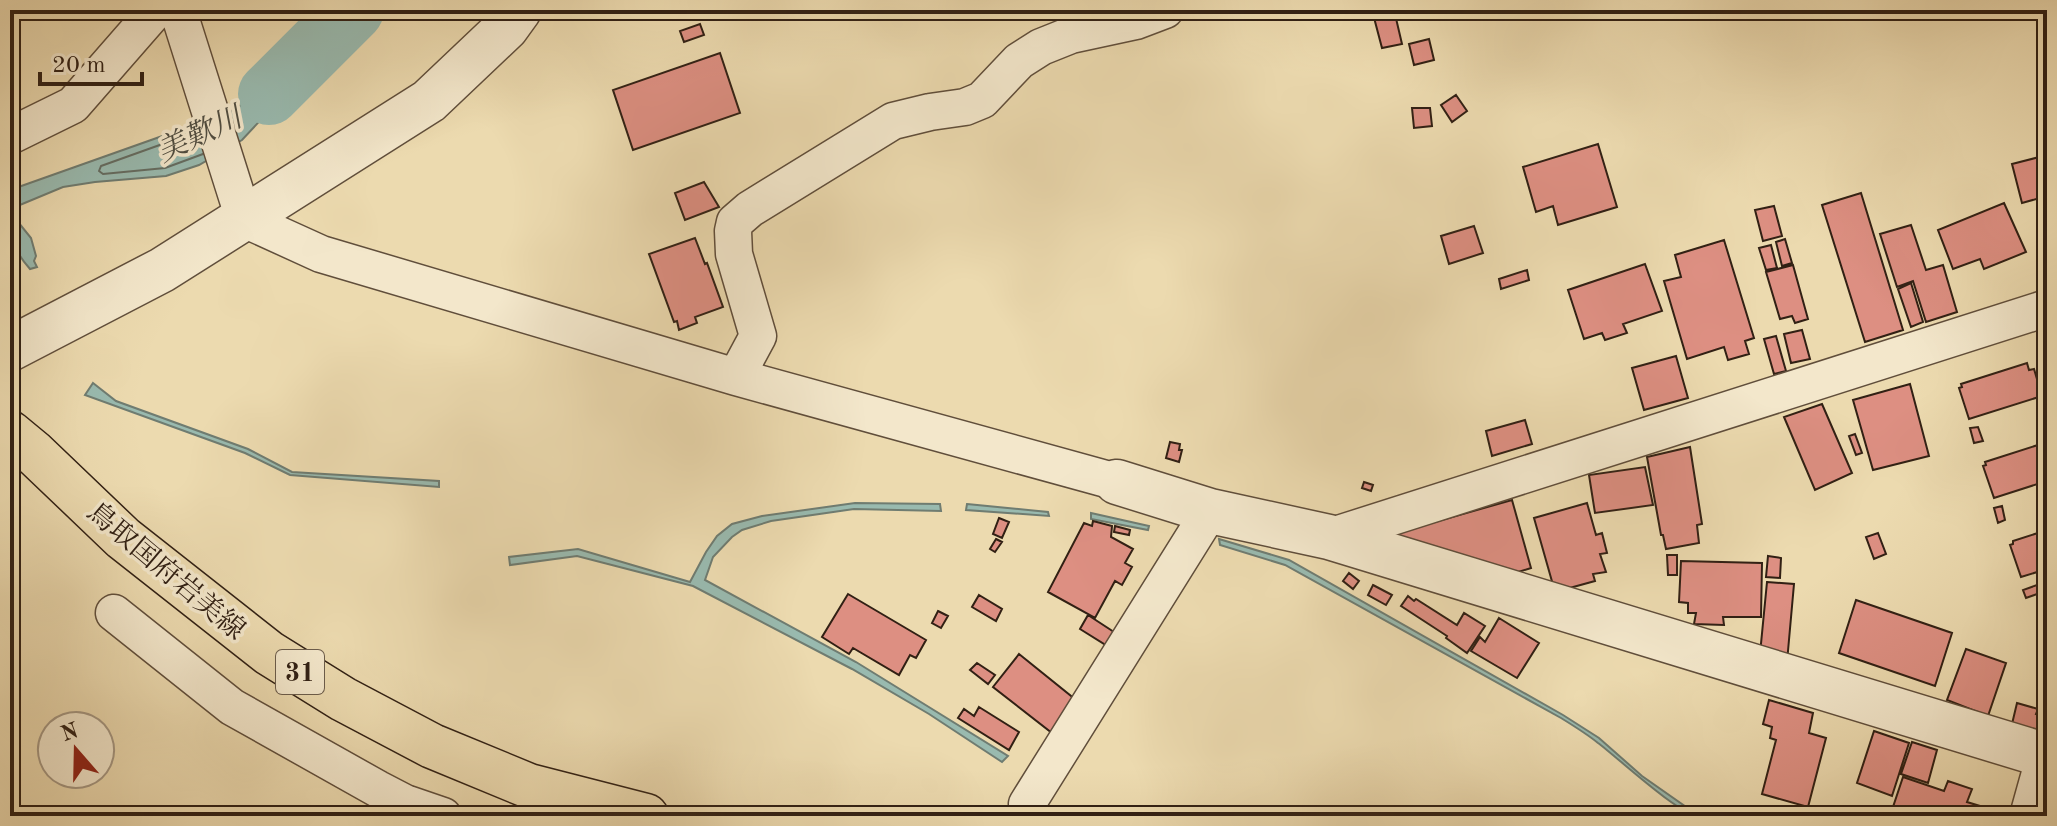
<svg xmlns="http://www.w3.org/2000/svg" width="2057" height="826" viewBox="0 0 2057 826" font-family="'Old Standard TT','Noto Serif JP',serif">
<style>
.water{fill:#99baaf;stroke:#6f7c71;stroke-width:2}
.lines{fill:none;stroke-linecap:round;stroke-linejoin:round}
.shore{stroke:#656d62;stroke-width:2}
.river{stroke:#99baaf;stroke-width:62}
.building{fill:#dd8f82;stroke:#312014;stroke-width:2}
.minor-casing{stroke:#604e3b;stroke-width:39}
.tertiary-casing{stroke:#604e3b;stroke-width:47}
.primary-casing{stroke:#312014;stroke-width:47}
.minor{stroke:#f3e7cb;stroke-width:36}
.tertiary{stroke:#f3e7cb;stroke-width:44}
.primary{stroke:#ecdaaf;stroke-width:44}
.labels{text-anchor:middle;stroke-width:7;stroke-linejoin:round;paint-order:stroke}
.shield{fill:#f3e7cb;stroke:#6b5c4b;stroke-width:2}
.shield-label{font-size:26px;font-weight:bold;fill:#312014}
.street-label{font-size:28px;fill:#312014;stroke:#f3e7cb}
.water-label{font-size:30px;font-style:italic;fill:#504e42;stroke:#f3e7cb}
</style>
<rect width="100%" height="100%" fill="#ecdaaf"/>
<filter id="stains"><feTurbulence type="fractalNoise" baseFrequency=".0025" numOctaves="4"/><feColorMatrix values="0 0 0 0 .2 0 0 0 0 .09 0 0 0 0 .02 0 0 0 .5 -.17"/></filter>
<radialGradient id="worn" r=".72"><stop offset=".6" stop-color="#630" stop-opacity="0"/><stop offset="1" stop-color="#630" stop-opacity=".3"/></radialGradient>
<path class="water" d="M319,28L335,40L242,140L199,165L166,176L95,182L63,187L15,207L14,217L31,238L36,256L34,261L37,267L30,269C5,241 10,225 10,190L230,112L253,97Z
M93,383L116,401L248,449L292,472L439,481V487L290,475L245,453L85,395Z
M855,503L940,504L941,511L854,509L771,521L742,530L732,537L713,557L705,580L856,662L1008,756L1002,762L929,714L852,669L693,586L577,556L510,565L509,557L578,549L690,582L706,552L717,536L732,524L762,516Z
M967,504L1048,512L1049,516L966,510Z
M1091,513L1149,526L1148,530L1091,519Z
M1219,539L1289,560L1563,715L1599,738L1642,776L1699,816C1680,816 1617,757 1598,743C1587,734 1574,726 1561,718L1285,565L1220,545Z"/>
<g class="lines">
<path class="shore" d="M196,132L101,166L99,171L103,174L165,168L203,154"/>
<path class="river" d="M269,94L353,10"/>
</g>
<path class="building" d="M1372,10H1389L1390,16L1395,14L1402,44L1382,48Z
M700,24L704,35L684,42L680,31Z
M1429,39L1434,60L1414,65L1409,44Z
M720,53L740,113L633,150L613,90Z
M1456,95L1467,111L1452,122L1441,105Z
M1412,108H1430L1432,126L1414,128Z
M1598,144L1617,207L1558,225L1553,206L1536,212L1523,167Z
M2047,155V196L2022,203L2012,164Z
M704,182L719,207L685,220L675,193Z
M1861,193L1903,330L1865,342L1822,205Z
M2004,203L2026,252L1984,269L1980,259L1953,269L1938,230Z
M1774,206L1782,236L1763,241L1755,210Z
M1911,225L1926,270L1943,265L1957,312L1926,322L1913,281L1897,287L1880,234Z
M1474,226L1483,253L1449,264L1441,236Z
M695,238L705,264L707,263L723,307L695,317L697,323L679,330L677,321L674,322L649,254Z
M1785,239L1792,263L1782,266L1776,242Z
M1724,240L1754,338L1745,341L1749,354L1728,360L1724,347L1687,359L1664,281L1681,277L1675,255Z
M1771,245L1777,268L1766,270L1759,248Z
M1645,264L1662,311L1623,324L1627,333L1605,340L1602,333L1584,339L1568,290Z
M1793,265L1808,319L1795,323L1792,316L1780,319L1766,272Z
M1527,270L1529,280L1501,289L1499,279Z
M1911,283L1923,322L1911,327L1898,289Z
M1802,330L1810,359L1791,363L1784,334Z
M1776,336L1786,371L1774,374L1764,339Z
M1676,356L1688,398L1644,410L1632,368Z
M2027,363L2029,370L2034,369L2042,396L1969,419L1959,388L1962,387L1961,384Z
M1910,384L1929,456L1873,470L1853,400Z
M1822,404L1852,473L1815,490L1784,417Z
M1525,420L1532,444L1492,456L1486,431Z
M1978,427L1983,441L1974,443L1970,428Z
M1855,434L1862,453L1856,455L1849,436Z
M1170,442L1180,444L1179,450H1182L1179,462L1166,458Z
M2047,442V481L1994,498L1983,466L1986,465L1985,462Z
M1690,447L1702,524L1697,525L1699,543L1666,549L1663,535H1661L1647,457Z
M1645,467L1653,505L1595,513L1589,475Z
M1364,482L1373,485L1371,491L1362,488Z
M1512,500L1531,568L1499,578L1398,547L1396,533Z
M1587,503L1596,535L1602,533L1607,553L1600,554L1606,572L1593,574L1595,581L1555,592L1534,518Z
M2002,506L2005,520L1998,523L1994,508Z
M999,518L1009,522L1002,538L993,534Z
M1093,521L1112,526L1111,537L1133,549L1125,563L1132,567L1122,585L1115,581L1095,618L1048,592L1084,523L1092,526Z
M1115,526L1130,530L1129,535L1114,532Z
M2047,530V569L2021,577L2010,545L2013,544V541Z
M1878,533L1886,554L1874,559L1866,537Z
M996,539L1002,542L995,552L990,549Z
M1667,555H1677V575H1668Z
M1768,556L1781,558L1780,578L1766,577Z
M1681,561L1762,563L1761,617H1723L1724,625L1694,624L1696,613H1688V603L1679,602Z
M1349,573L1359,581L1353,589L1343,581Z
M1767,582L1794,584L1787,662L1760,654Z
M1373,585L1392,595L1386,605L1368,595Z
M2037,585L2040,593L2026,598L2023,590Z
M848,594L926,640L916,658L910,655L899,675L853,648L849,654L822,637Z
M979,595L1002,609L996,621L972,607Z
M1408,596L1414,601L1416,599L1457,625L1464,613L1485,626L1467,653L1446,638L1447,636L1401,606Z
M1856,600L1952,633L1935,686L1839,653Z
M938,611L948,616L941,628L932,623Z
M1088,615L1117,634L1109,647L1080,629Z
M1499,618L1539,643L1517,678L1471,651L1480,637L1485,642Z
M1966,649L2006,663L1988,716L1947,700Z
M1019,654L1076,700L1052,733L993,687Z
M977,663L995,675L988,684L970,670Z
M1769,700L1813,713L1809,733L1826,738L1808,807L1762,794L1776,740L1770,738L1772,727L1763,724Z
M2017,703L2038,709L2036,714L2047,717V733L2012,724Z
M979,707L1019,732L1009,750L958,718L964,709L974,716Z
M1874,731L1909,743L1892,796L1857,783Z
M1912,742L1937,750L1928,783L1901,774Z
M1903,777L1944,791L1948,781L1972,789L1967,802L1993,810L1991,816H1890Z"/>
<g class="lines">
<defs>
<path id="minor" d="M178,10L244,219L321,254L736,377L1117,482
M10,136L73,105L156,10
M736,377L758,336L734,254L733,231L735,222L750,209L893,121L930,112L965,107L982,100L1019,61L1041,47L1071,35L1136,21L1165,10
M1329,537L2047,308
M114,613L232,707L378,789L405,803L443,816
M1027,804L1210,511
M2028,816L2045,755"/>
<path id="tertiary" d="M10,349L162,270L429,101L506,28L519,10
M1117,482L1210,511L1329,537L2047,756"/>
<path id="primary" d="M10,433L33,452L123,538L269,653L343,699L432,746L529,786L646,816"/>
</defs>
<use href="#minor" class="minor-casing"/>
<use href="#tertiary" class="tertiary-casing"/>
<use href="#primary" class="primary-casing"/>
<use href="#minor" class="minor"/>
<use href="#tertiary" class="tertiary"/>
<use href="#primary" class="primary"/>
</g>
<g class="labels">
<rect class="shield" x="276" y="650" width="48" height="44" rx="6"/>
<g class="shield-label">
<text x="300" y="681">31</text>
</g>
<g class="street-label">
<text transform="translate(167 570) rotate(40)" y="10">鳥取国府岩美線</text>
</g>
<g class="water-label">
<text transform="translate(199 134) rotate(-25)" y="10">美歎川</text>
</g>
</g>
<rect width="2057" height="826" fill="none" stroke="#ecdaaf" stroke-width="40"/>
<rect x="12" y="12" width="2033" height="802" fill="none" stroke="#312014" stroke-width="4"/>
<rect x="20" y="20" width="2017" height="786" fill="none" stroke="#312014" stroke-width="2"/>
<g transform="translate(76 750) rotate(340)"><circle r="38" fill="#f3e7cb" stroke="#a59782" stroke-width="2"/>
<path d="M0-6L14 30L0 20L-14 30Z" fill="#8f2418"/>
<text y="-12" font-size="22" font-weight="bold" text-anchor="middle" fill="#312014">N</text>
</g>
<path d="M40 72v12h102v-12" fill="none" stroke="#312014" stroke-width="4"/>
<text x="52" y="72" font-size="24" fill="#312014" stroke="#f3e7cb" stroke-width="6" paint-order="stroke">20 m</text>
<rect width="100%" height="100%" filter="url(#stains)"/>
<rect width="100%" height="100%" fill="url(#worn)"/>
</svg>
